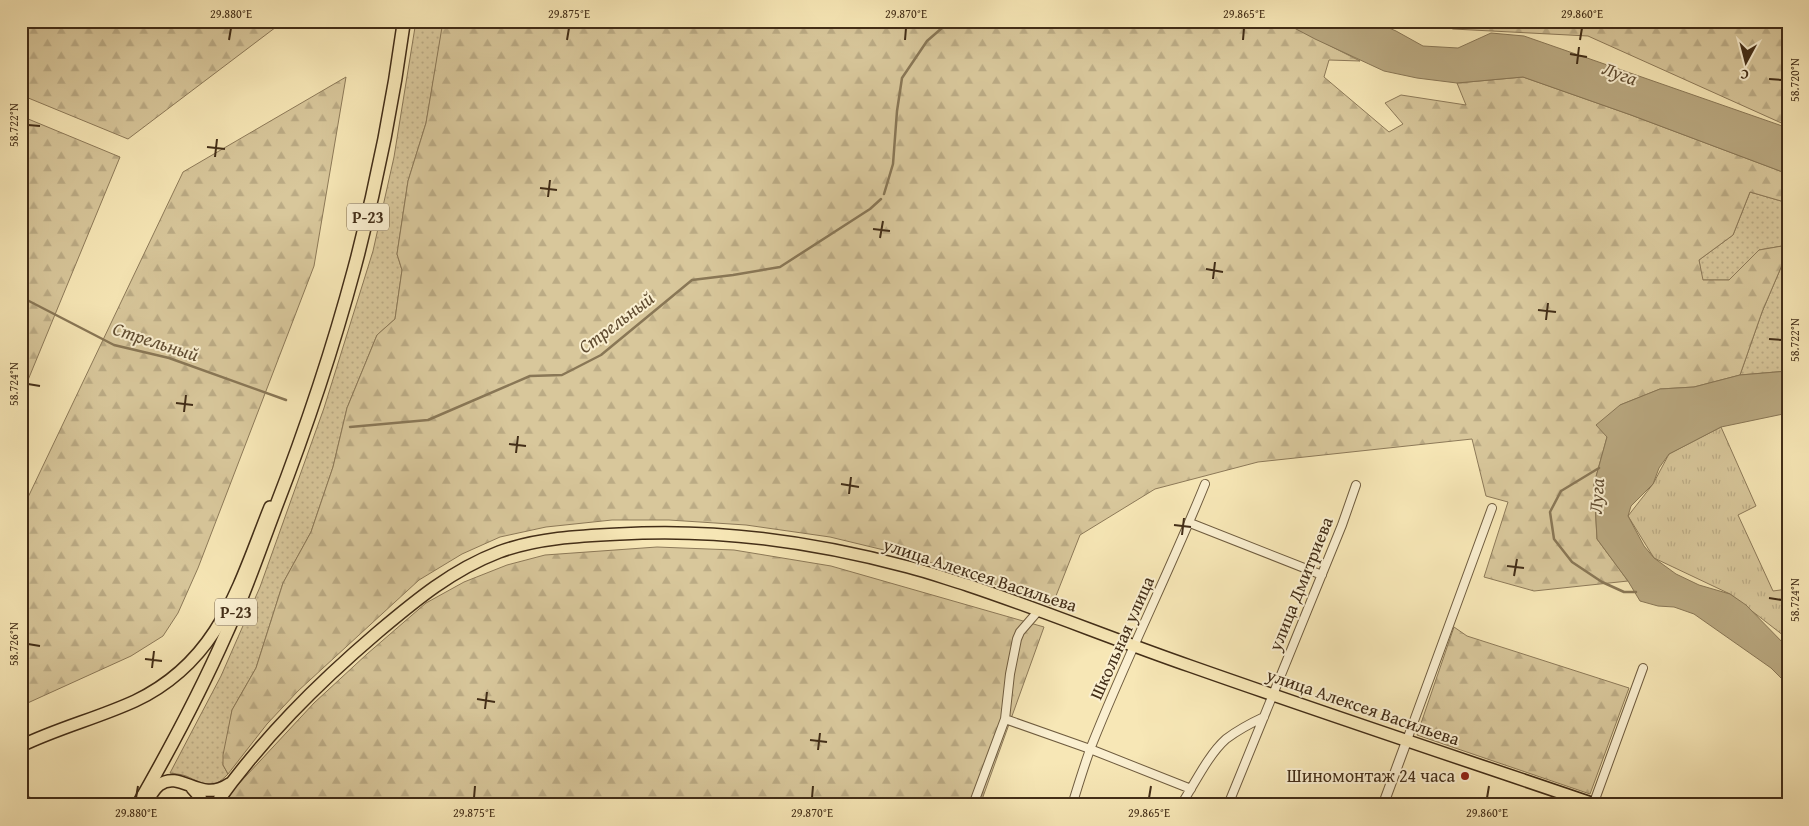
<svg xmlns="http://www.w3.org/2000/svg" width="1809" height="826" viewBox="0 0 1809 826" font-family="'Gentium Book Plus',serif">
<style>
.grass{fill:url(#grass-dots);stroke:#8d7a59}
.forest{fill:url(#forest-firs);stroke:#8d7a59}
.park{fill:url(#park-tufts);stroke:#8d7a59}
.water{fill:#b9a880;stroke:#897756}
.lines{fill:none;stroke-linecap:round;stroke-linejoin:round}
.stream{stroke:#897756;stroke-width:2.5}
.minor-casing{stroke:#6f5c3f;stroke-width:10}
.tertiary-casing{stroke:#6f5c3f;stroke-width:11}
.primary-casing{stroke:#422d17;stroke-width:14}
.trunk-casing{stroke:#422d17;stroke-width:15}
.minor{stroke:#faefd0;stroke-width:8}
.tertiary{stroke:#faefd0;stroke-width:9}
.primary{stroke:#f7e7b6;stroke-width:11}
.trunk{stroke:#f7e7b6;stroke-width:12}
.ticks{fill:none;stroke:#422d17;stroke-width:2}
.poi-dot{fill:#8f2418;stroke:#faefd0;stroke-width:2}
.labels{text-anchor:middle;stroke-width:4;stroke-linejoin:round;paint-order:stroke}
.shield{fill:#faefd0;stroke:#79674e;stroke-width:1}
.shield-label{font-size:16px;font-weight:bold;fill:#422d17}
.street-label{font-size:18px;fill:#422d17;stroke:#faefd0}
.poi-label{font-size:18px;fill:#422d17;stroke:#faefd0;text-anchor:end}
.water-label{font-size:19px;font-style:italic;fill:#604c31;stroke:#faefd0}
.neatline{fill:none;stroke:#422d17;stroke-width:2}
.ticks-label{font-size:12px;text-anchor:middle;fill:#422d17}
</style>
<defs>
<pattern id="grass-dots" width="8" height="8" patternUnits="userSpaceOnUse" patternTransform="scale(1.25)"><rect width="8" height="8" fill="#d8c79b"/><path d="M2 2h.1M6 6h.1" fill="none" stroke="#bbab85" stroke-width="1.8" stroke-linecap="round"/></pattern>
<pattern id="forest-firs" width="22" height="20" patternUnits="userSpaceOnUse" patternTransform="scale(1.25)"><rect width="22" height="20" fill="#d8c79b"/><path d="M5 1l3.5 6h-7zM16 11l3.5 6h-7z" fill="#bbab85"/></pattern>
<pattern id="park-tufts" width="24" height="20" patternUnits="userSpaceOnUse" patternTransform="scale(1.25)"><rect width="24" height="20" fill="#d8c79b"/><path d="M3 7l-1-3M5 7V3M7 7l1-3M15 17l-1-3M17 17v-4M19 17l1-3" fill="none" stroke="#bbab85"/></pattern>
</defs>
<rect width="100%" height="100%" fill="#f7e7b6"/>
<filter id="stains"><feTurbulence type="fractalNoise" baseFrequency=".004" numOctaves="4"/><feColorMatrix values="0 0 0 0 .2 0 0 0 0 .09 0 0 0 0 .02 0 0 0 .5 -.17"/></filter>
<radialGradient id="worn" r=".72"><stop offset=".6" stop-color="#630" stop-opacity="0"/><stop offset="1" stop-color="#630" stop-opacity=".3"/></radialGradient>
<path class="grass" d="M416,21H443V25L426,123L408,181L397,254L402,270L395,319L377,335L347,408L333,467L311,532L283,583L256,668L232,710L223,765L228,774C211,792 205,784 186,776C181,774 175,774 170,773L221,676L260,587L324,408L373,251L394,157Z
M1750,192L1788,203V245L1759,250L1729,280H1702L1699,260L1733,235Z
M1788,251V371L1740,375L1762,312Z"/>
<path class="forest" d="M21,21H284L128,139L21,95Z
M443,21H1281L1360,61L1329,60L1324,77L1389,132L1403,124L1385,103L1401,95L1466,105L1457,83L1523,77L1631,115L1788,174V203L1750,192L1733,235L1699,260L1703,280H1729L1759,250L1788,245V251L1762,312L1740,375L1694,387L1660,389L1620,405L1607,437L1594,484L1597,539L1628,581L1534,591L1484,577L1508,502L1486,496L1472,439L1258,462L1155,489L1080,535L1052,606L970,575L913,557L830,537L746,525L669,520H612L546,527L500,537L462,554L419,580L298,691L267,724L228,774L223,765V755L232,710L256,668L283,583L311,532L333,467L347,408L377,335L395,319L402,270L397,254L408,181L426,123Z
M1431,21H1788V126L1588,36L1453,29Z
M346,77L314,266L198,568L178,613L163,636L131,656L21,706V512L183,172Z
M21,116L120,157L21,397Z
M657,547L734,550L831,566L1044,627L980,805H225L233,790L314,703L367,654L426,603L464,582L507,565L545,555Z
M1454,627L1467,636L1629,688L1590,794L1417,735Z"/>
<path class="park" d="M1721,427L1756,506L1738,515L1773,591L1788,589V639L1730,594L1654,558L1628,516L1653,484L1669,454Z"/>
<path class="water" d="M1281,21H1373L1396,31L1423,46L1458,48L1491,33L1524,36L1788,128V174L1631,115L1523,77L1457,83L1417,78L1384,71L1315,39Z
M1788,371V413L1721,427L1669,454L1659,468L1653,484L1631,506L1628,516L1644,546L1654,558L1676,574L1699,585L1730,594L1746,605L1788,648V690L1782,679L1771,668L1694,614L1674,607L1658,606L1640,601L1628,581L1597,539L1594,484L1607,437L1596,425L1620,405L1660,389L1694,387L1740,375Z"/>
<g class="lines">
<path class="stream" d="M884,194L893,164L897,111L902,78L927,41L950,21
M21,303L27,300L114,345L169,358L286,400
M350,427L428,420L530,376L562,375L601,355L692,280L733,275L780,267L870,209L881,199
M1599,468L1561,491L1550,512L1554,539L1572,562L1602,582L1624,592H1636"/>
<defs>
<path id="minor" d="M1190,523L1322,575
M1005,719L1090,749L1191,789
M1407,740L1492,508
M973,805L1005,719L1010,674L1017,639L1020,632L1039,610
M1072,805C1078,786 1084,766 1091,747C1126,658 1169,573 1205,484
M1181,805C1194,785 1208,755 1226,739C1238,730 1251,723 1264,717
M1228,805L1342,525L1356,485
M1593,805L1643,668"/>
<path id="tertiary" d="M1383,805L1407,740"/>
<path id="primary" d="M21,746C58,728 98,718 135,701C219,661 238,587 270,507
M192,788L200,797L203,805
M146,805C149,798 153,790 159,785C181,769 200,804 229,784
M215,805C263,738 316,685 378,632C416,600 452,570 499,552C537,538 579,536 620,534C717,528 814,542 908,567C928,572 947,579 967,585C1042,610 1115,640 1190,666C1326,714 1462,759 1597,805"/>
<path id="trunk" d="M21,802L31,805
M138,805C170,749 200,693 226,634C245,593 259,551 275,509C337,349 381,192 404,21"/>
</defs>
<use href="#minor" class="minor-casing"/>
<use href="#tertiary" class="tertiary-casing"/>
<use href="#primary" class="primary-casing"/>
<use href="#trunk" class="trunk-casing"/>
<use href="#minor" class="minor"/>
<use href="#tertiary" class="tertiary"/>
<use href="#primary" class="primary"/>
<use href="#trunk" class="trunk"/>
</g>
<path class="ticks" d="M229,40L231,28M567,40L569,28M905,40L906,28M1243,40L1244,28M1580,40L1582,28M1570,54L1587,57M1577,64L1579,47M1769,79L1782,80M28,125L40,126M207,147L225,149M215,157L217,139M540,188L557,190M548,197L550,180M873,229L890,231M880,238L883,221M1206,269L1223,272M1213,279L1215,262M1538,310L1556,312M1546,320L1548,303M1769,339L1782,340M28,384L40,386M176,403L193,405M184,412L186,395M509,444L526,446M516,453L518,436M841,484L859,487M849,494L851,477M1174,525L1191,527M1182,535L1184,518M1507,566L1524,568M1514,576L1517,559M1769,598L1782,600M28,644L40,646M145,659L162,661M152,668L154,651M477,699L495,702M485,709L487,692M810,740L827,742M818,750L820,733M136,798L138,786M474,798L475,786M812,798L813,786M1149,798L1151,786M1487,798L1489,786"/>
<circle class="poi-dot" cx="1465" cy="776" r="5"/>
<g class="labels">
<g class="shield">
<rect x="347" y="203.5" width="42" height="27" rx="4"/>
<rect x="215" y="598.5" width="42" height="27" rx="4"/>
</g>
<g class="shield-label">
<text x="368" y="223">Р-23</text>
<text x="236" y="618">Р-23</text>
</g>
<g class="street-label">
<text transform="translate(980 575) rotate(18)" y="6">улица Алексея Васильева</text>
<text transform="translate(1301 584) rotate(-68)" y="6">улица Дмитриева</text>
<text transform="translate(1122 638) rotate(-66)" y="6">Школьная улица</text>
<text transform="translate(1363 707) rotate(19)" y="6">улица Алексея Васильева</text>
</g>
<g class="poi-label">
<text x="1455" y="782">Шиномонтаж 24 часа</text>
</g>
<g class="water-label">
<text transform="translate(1620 73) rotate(20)" y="7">Луга</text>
<text transform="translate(616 322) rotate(-37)" y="7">Стрельный</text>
<text transform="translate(156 341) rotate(18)" y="7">Стрельный</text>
<text transform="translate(1596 496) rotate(-86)" y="7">Луга</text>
</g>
</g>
<rect width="1809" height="826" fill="none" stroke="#f7e7b6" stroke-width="55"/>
<g transform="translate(1746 62) rotate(187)" stroke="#faefd0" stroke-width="4" paint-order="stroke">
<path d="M0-4L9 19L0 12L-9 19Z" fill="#422d17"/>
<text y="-8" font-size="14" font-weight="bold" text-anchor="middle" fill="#422d17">С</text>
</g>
<rect x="28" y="28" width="1754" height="770" class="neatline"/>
<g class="ticks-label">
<text x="231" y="18">29.880°E</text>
<text x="569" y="18">29.875°E</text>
<text x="906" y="18">29.870°E</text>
<text x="1244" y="18">29.865°E</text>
<text x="1582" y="18">29.860°E</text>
<text transform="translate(1795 80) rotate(-90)" y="4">58.720°N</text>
<text transform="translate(14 125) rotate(-90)" y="4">58.722°N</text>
<text transform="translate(1795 340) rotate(-90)" y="4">58.722°N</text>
<text transform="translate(14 384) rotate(-90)" y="4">58.724°N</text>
<text transform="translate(1795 600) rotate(-90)" y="4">58.724°N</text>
<text transform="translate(14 644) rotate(-90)" y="4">58.726°N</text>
<text x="136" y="817">29.880°E</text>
<text x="474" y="817">29.875°E</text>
<text x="812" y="817">29.870°E</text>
<text x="1149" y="817">29.865°E</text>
<text x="1487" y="817">29.860°E</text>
</g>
<rect width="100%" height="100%" filter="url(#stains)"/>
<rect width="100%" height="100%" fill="url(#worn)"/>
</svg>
